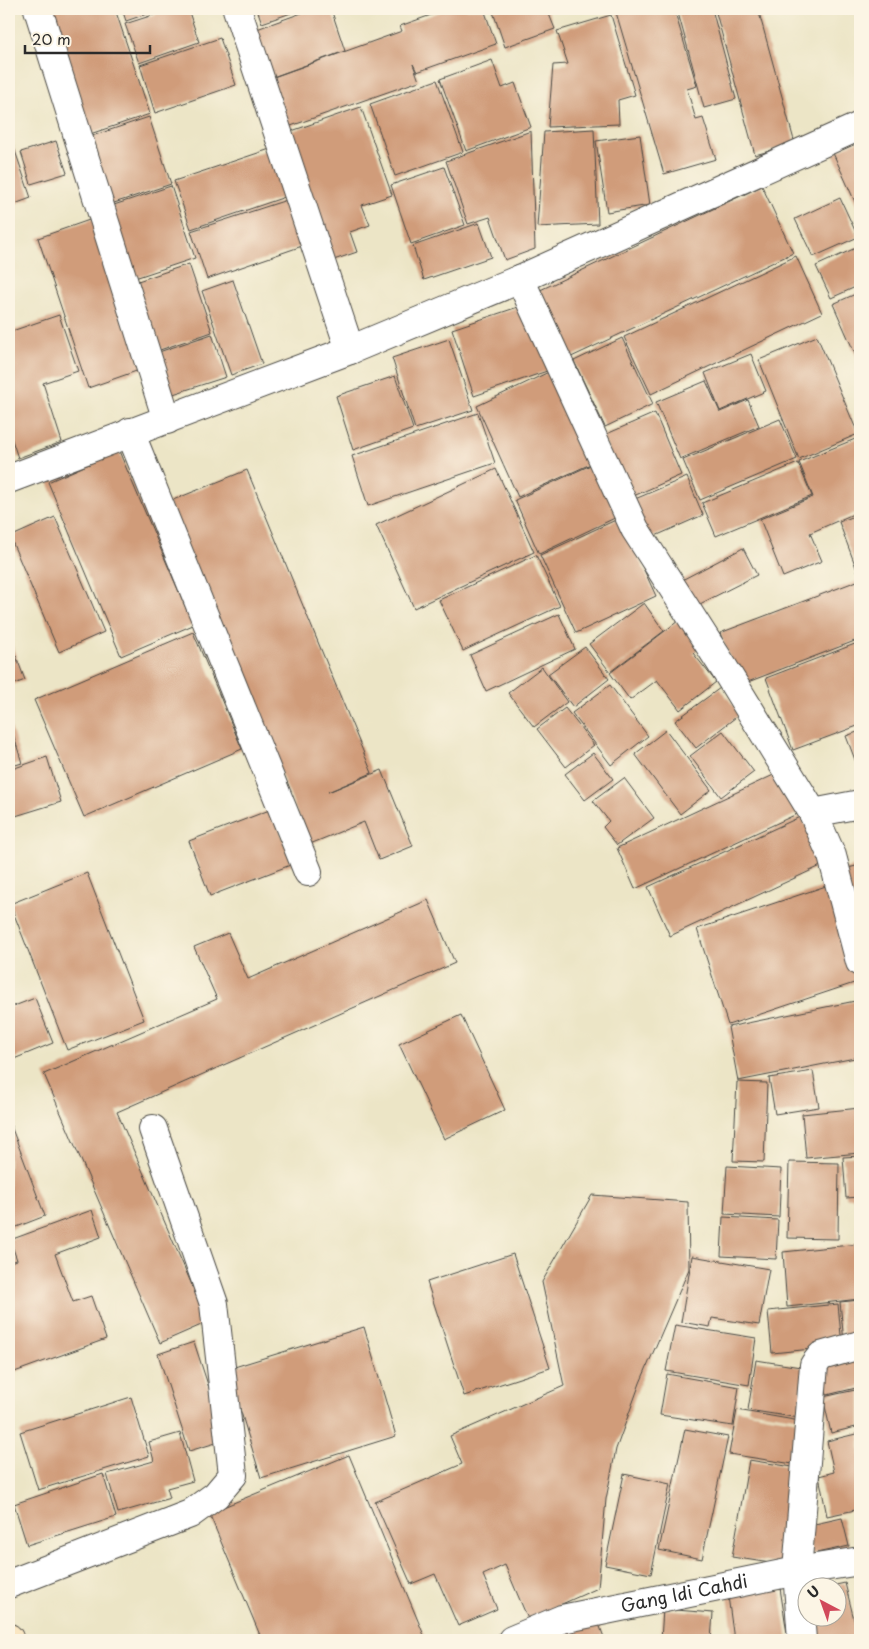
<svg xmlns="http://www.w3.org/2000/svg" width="869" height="1649" viewBox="0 0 869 1649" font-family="'Playpen Sans',sans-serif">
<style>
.building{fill:#d09c7a}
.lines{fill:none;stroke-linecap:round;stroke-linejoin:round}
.street-casing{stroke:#484742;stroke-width:30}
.secondary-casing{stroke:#484742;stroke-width:30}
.street{stroke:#fff;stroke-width:28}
.secondary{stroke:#fae7c3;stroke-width:28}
.labels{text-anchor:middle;stroke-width:4.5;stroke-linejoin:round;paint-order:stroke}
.street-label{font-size:18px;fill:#2b2b2b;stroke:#fcf5e5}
</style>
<rect width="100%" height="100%" fill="#fcf5e5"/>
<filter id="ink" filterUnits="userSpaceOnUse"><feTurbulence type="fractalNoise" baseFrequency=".02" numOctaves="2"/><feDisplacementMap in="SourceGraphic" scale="10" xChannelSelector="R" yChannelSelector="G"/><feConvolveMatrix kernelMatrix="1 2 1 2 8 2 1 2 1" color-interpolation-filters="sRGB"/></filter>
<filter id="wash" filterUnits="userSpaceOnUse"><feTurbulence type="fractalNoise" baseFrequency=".0096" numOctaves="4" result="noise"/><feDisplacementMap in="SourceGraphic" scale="20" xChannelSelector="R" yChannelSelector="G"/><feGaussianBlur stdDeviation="1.12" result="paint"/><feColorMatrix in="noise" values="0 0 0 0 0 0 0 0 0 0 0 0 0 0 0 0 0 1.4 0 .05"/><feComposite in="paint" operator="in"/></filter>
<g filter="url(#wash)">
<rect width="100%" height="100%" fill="#ece5c6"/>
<g id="blocks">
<path class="building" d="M45,9H115L150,114L87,135Z
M122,9H161L126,21Z
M172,9H188L199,42L139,63L125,24Z
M257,9H293L294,12L262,23Z
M313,9H331L345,51L270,78L254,30Z
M448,9H484L496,44L417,72L413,64L419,81L285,128L268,79L402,31L400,26Z
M492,9H547L555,29L505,47Z
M615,9H674L697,86L687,89L696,120L703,118L716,159L664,174Z
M677,9H712L736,99L704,108Z
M715,9H758L795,144L755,155Z
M611,15L635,95L618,100L619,124L548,127L553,65L568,64L557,31Z
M220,38L236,85L155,113L140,65Z
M492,60L502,88L515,83L531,127L466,151L440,79Z
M437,80L463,152L395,176L370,104Z
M361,107L392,195L362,205L370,225L350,232L357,252L325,263L280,135Z
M149,117L171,184L108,205L86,138Z
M594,129L598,224L537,227L544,132Z
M531,131L535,249L505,260L490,217L468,224L446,161Z
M9,133L31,198L9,206Z
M640,135L650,205L607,212L596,141Z
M860,140V213L833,153Z
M56,141L67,173L31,184L21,152Z
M276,147L291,195L191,229L174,181Z
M444,167L465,225L411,244L391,185Z
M171,186L195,258L132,279L108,207Z
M762,186L793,253L567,359L536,292Z
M293,198L308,244L207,279L191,231Z
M840,198L858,237L813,257L795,219Z
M95,218L145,368L88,388L38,238Z
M479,223L491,257L424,280L413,246Z
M860,246V285L831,298L816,266Z
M796,256L822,313L651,394L624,337Z
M189,264L212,332L154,352L132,283Z
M233,280L262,364L231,375L202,291Z
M860,292V365L833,304Z
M527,304L550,370L474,396L452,329Z
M59,315L78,371L43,383L62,442L18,458L9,431V332Z
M212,334L226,377L167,396L153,354Z
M817,336L858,434L799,459L759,360Z
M622,338L653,404L605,427L574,361Z
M449,339L473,410L415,429L392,358Z
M751,354L766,391L720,411L705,373Z
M553,370L595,462L518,497L477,406Z
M395,376L413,429L353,450L336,396Z
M706,381L720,412L748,400L759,426L680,459L656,402Z
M478,413L495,463L368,506L352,456Z
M655,413L681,475L629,498L602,436Z
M780,419L797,459L700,500L683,460Z
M860,437V511L810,533L822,561L783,577L760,519L813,497L799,462Z
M119,451L193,625L121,656L48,482Z
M595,463L619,516L539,554L515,500Z
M798,463L812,496L716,536L702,503Z
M496,469L534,552L414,608L376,525Z
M247,470L372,773L328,792L382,770L413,846L379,860L364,822L310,844L168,502Z
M687,477L703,515L644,541L628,502Z
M860,514V578L839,522Z
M55,517L104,632L59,652L10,537Z
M620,518L656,596L576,633L540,555Z
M743,548L757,575L694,607L680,581Z
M536,555L560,606L463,651L439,600Z
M857,581L860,591V639L740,685L720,633Z
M644,603L664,631L610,672L589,644Z
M559,614L575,649L486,691L470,655Z
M678,621L699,648L693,653L716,682L680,710L657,680L630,700L610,673Z
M193,632L242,749L84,817L34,700Z
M9,637L25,680L9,686Z
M860,642V725L793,750L766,678Z
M585,647L609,679L573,707L548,674Z
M542,667L567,702L534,727L508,693Z
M610,685L648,736L611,765L572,713Z
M720,688L740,714L696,748L675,721Z
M565,708L594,745L566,767L537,729Z
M9,721L22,763L9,767Z
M666,730L711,790L680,814L635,754Z
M723,731L754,772L721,797L690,756Z
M860,731V773L846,736Z
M593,753L613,779L585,800L565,774Z
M47,757L61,802L9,818V770Z
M780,772L799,813L635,889L617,848Z
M624,778L654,818L617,845L603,827L609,821L593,801Z
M272,809L293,864L210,896L189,841Z
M802,816L825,864L670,936L648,887Z
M860,865V938L840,870Z
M87,873L144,1020L67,1050L10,904Z
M829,885L860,981L728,1025L697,929Z
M428,900L455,963L117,1112L208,1322L160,1343L44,1074L217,999L194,947L228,933L248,979Z
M35,998L53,1043L9,1061V1008Z
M860,1000V1057L738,1081L728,1027Z
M461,1015L505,1110L444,1139L399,1044Z
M813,1071L819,1107L775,1114L769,1078Z
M737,1082L767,1083L764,1162L733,1161Z
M860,1108V1153L806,1158L802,1114Z
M11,1126L45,1216L9,1230V1127Z
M860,1156V1197L846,1198L843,1157Z
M789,1162L839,1163L838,1239L787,1238Z
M727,1166L781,1169L779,1217L724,1214Z
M592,1195L688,1202L689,1269L640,1383L616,1449L606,1499L598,1588L528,1619L505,1565L483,1575L497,1609L458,1626L435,1574L411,1584L375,1502L462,1464L450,1436L564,1386L542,1282Z
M92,1210L101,1237L55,1254L73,1302L91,1296L106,1339L9,1374V1262L17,1260L10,1240Z
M723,1217L778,1220L776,1259L721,1256Z
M860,1244V1299L787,1307L783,1252Z
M513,1254L550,1368L464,1396L427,1282Z
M692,1256L769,1269L759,1325L712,1318L710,1327L681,1322Z
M860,1300V1341L844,1342L840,1302Z
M838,1304L842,1346L772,1353L768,1311Z
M675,1325L756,1338L749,1385L666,1371Z
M364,1327L396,1436L261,1478L228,1369Z
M194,1342L226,1440L189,1451L158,1354Z
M860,1354V1387L827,1395L820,1364Z
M756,1360L807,1368L799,1418L748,1410Z
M667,1374L739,1387L733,1426L660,1415Z
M860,1389V1426L831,1433L823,1397Z
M131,1397L149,1456L38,1490L20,1432Z
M737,1410L800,1421L793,1464L729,1454Z
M685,1429L728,1437L702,1559L659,1550Z
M180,1433L193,1481L167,1488L170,1498L118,1513L107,1474L154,1461L149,1442Z
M860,1433V1509L827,1516L819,1476L834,1472L827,1441Z
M349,1455L426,1640H262L209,1513Z
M749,1460L805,1469L789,1566L732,1557Z
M103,1474L116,1517L27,1545L14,1504Z
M624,1474L670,1484L651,1574L605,1565Z
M842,1518L849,1546L812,1554L806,1526Z
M845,1583L859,1640H814L808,1616H836V1585Z
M780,1588L788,1640H734L728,1596Z
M663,1609L713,1613L711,1640H661Z
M596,1616L605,1640H542Z"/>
</g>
</g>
<g filter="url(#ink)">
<use href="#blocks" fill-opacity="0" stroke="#484742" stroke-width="1"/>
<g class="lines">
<defs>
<g id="street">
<path d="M38,9L167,420"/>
<path d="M237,9L350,350"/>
<path d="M520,279L635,529L724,668L813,813L832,856L860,962"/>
<path d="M130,432L308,872"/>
<path d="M9,479L350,350L520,279L860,126"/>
<path d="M813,813L860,804"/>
<path d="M9,1584L190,1514L216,1495L233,1475L214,1304L153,1129"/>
<path id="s1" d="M512,1640L562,1619L797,1571L860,1561"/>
<path d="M802,1640L797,1571L814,1365L821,1356L860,1345"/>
</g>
<path id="secondary" d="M9,1638V1640"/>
</defs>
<use href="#street" class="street-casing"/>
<use href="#secondary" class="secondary-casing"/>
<use href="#street" class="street"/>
<use href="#secondary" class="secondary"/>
</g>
</g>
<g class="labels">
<g class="street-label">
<text dy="6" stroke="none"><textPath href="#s1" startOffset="179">Gang Idi Cahdi</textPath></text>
</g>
</g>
<rect width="869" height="1649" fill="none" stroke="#fcf5e5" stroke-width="30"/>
<g transform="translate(822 1602) rotate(319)"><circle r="24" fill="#fcf5e5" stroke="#a8a49b"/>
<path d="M0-4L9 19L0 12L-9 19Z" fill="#d1495b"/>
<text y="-8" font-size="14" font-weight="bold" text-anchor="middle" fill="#2b2b2b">U</text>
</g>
<path d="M25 45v8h125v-8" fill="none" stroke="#2b2b2b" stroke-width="2.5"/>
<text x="32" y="45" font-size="15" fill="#2b2b2b" stroke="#fcf5e5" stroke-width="4" paint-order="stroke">20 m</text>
</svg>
